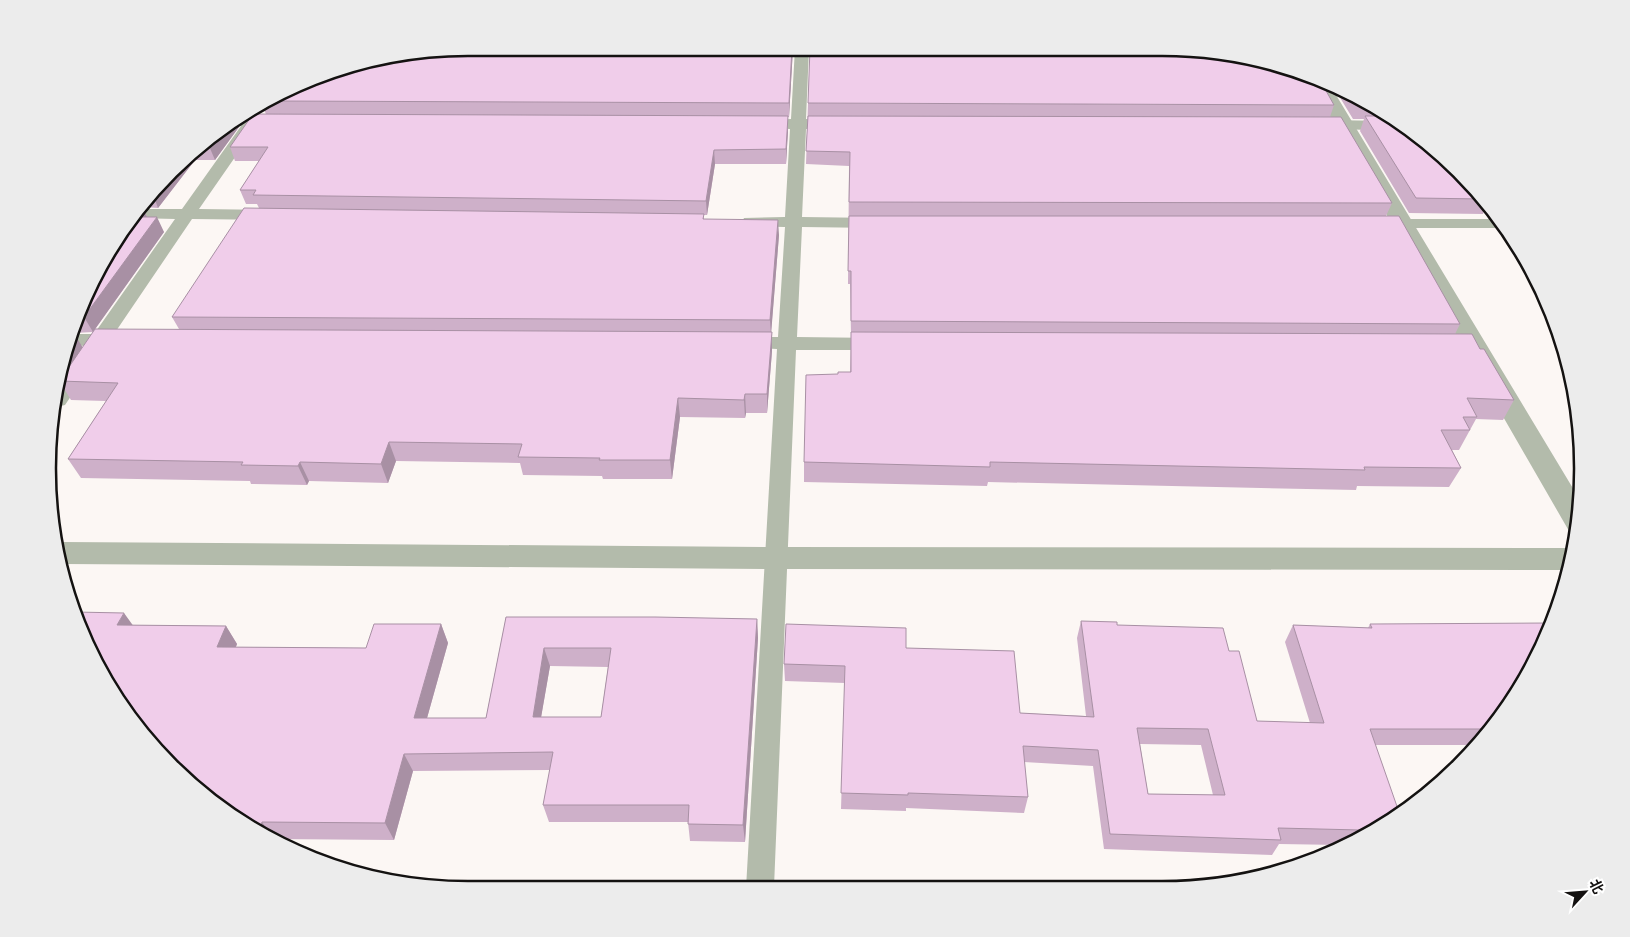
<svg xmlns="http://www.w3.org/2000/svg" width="1630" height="937" viewBox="0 0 1630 937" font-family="'Open Sans','Noto Sans SC',sans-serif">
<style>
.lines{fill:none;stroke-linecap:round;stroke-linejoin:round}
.lane{fill:#b3bbab;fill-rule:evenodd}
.street{fill:#b3bbab;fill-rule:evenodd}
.wall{fill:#ceb0c9;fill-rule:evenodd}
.shaded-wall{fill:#a890a4}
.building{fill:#f0cdea;stroke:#a890a4;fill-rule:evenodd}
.rim{fill:none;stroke:#141211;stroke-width:2.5}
</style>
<rect width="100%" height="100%" fill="#fcf7f4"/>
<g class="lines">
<path class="lane" d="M795,48H809L806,119L842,121L845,124L842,127L806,129L802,217L877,218L883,219L885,223L883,227L877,228L802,227L797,337L878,338L885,340L888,344L885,348L878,350H796L774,887L746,888L777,349L736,347L733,343L736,339L743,337H778L785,227L744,226L742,222L744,218L785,217L790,129L755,127L752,124L755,121L791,119Z
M246,116L282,118L285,121L282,124L255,126L256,127L199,209L267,210L273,211L275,215L273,219L267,220L192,219L114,334L122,336L124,340L122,344L105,346L65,405L57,407L60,383L86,346L68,345L73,334H94L175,219L134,218L142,209H182L241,126L232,124Z
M1325,120L1390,121L1395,123L1398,126L1395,129L1390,131L1320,128L1317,125L1320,122Z
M1385,219H1500L1506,228H1379L1377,224L1379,220Z"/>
<path class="street" d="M1311,76L1330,85L1580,500L1577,533L1569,531L1309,80Z
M62,542L777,547L1573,548L1568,570L777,569L64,564L59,543Z"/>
</g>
<path class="wall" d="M793,48L789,117H788V130L786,164H715L707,215H704V219L779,235L771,332H772V351L767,413H746L745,418L680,417L672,479H603L602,476L523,475L520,463L396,461L388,483L309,481L307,485L251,484L250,481L81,478L68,459L106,401L71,400L60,382L62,359L119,234L143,209L147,217L164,232L93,332L74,333L82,348L179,329L172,317L259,208L257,204H246L240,190L259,161H235L230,147L266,114L264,110L261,108L333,70Z
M1333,86L1372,104L1439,152L1495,211H1484L1483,214L1409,213L1360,131L1364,119H1353Z
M808,103L1334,105L1330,117L1392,203L1386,216L1460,324L1455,334L1480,349L1514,400L1503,420L1476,419L1459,450H1452L1461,468L1449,487L1357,486L1356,490L988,482L987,486L804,482V462L838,374L850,372L851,335L850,284H848L849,166L806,164Z
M237,121L239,127L215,160H195L158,208L144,207L212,134Z
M506,617L757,619L758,638L745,842L690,841L688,822H549L543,805L550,770L413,771L394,840L274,839V840L258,833L152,746L133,625L226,626L237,644L236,647L366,648L441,624L448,643L427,718H486ZM550,666L608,667L601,717H541Z
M1081,621L1117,625L1229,651L1257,721L1310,723L1285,642L1293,625L1368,628L1370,624L1526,679L1476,745H1375L1395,819L1341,845L1279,844L1272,855L1104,849L1093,766L1024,762L1028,797L1024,813L906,808V811L841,809L845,683L785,681L784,664L906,648L1020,713L1086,716L1077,638ZM1140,744L1201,745L1213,795L1148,794Z"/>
<path class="shaded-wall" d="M792,48H793L789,117V103Z
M788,116V130L786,164V149Z
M237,121L239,127L215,160L209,146L221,130Z
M714,150L715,164L707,215L706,201Z
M193,156L195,160L158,208L154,197Z
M143,209L149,221L133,219Z
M157,217L164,232L93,332L84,317Z
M778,220L779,235L771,335L770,320Z
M772,332V351L767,413V394Z
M74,333L83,348L60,380L62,359Z
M745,394L746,413L745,418L744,400Z
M678,398L680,417L672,479L670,460Z
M389,442L396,461L388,483L381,464Z
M300,462L309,481L307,485L298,466Z
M124,613L137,631L117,625Z
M757,619L758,638L745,842L743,825Z
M441,624L448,643L422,736L414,718Z
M226,626L237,644L228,665L217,647Z
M544,648L550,666L538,735L533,717Z
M404,754L413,771L394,840L385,823Z
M262,822L274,839V840L261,834L259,831Z"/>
<path class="building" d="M468,48H792L789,103L275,101L333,70Z
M810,48H1189L1297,70L1320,80L1334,105L808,103Z
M1352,95L1372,104L1373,105H1358Z
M253,114L788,116L786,149L714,150L706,201L253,195L256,190H240L268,147H230Z
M808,116L1341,117L1392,203L849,202L850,152L806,151Z
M1365,116H1390L1439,152L1483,199L1416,198Z
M221,130L209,146H202L212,134Z
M244,208L704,214L703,219L778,220L770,320L172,317Z
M849,216H1399L1460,324L851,321V271H848Z
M135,217H157L84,317H81L119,234Z
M95,329L772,332L767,394H745L744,400L678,398L670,460H599L600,458L518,457L522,444L389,442L381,464L300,462L298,466L241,465L243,462L68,459L118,383L60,381V380Z
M851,332L1472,334L1480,349H1484L1514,400L1467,398L1477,417H1463L1470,430H1441L1461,468L1364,467L1365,470L990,462V467L804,462L806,375L838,374V372H851Z
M75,612L124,613L117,625L226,626L217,647L366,648L374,624H441L414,718H486L506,617H655L757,619L743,825L688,824L689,805H543L553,752L404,754L385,823L262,822L259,831H256L152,746L79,629ZM544,648H611L601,717H533Z
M1081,621L1117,622V625L1223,628L1229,651H1239L1257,721L1324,723L1293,625L1372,628L1370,624L1551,623L1526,679L1488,729H1370L1400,815L1395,819L1361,836L1360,830L1278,828L1281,840L1110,834L1098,750L1023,746L1028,797L908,793V795L841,793L845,666L784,664L786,624L906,628V648L1014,651L1020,713L1094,717ZM1137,728L1208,729L1225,795L1148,794Z"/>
<path d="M0 0H1630V937H0ZM468 56H1162A412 412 0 0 1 1574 468V469A412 412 0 0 1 1162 881H468A412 412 0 0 1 56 469V468A412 412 0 0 1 468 56Z" fill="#ececec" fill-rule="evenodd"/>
<path class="rim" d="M468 56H1162A412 412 0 0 1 1574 468V469A412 412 0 0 1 1162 881H468A412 412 0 0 1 56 469V468A412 412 0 0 1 468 56Z"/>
<g transform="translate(1585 892) rotate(64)" stroke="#ffffff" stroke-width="4" paint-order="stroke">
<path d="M0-4L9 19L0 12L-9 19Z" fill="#141211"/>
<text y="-8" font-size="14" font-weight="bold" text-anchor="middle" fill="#141211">北</text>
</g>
</svg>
